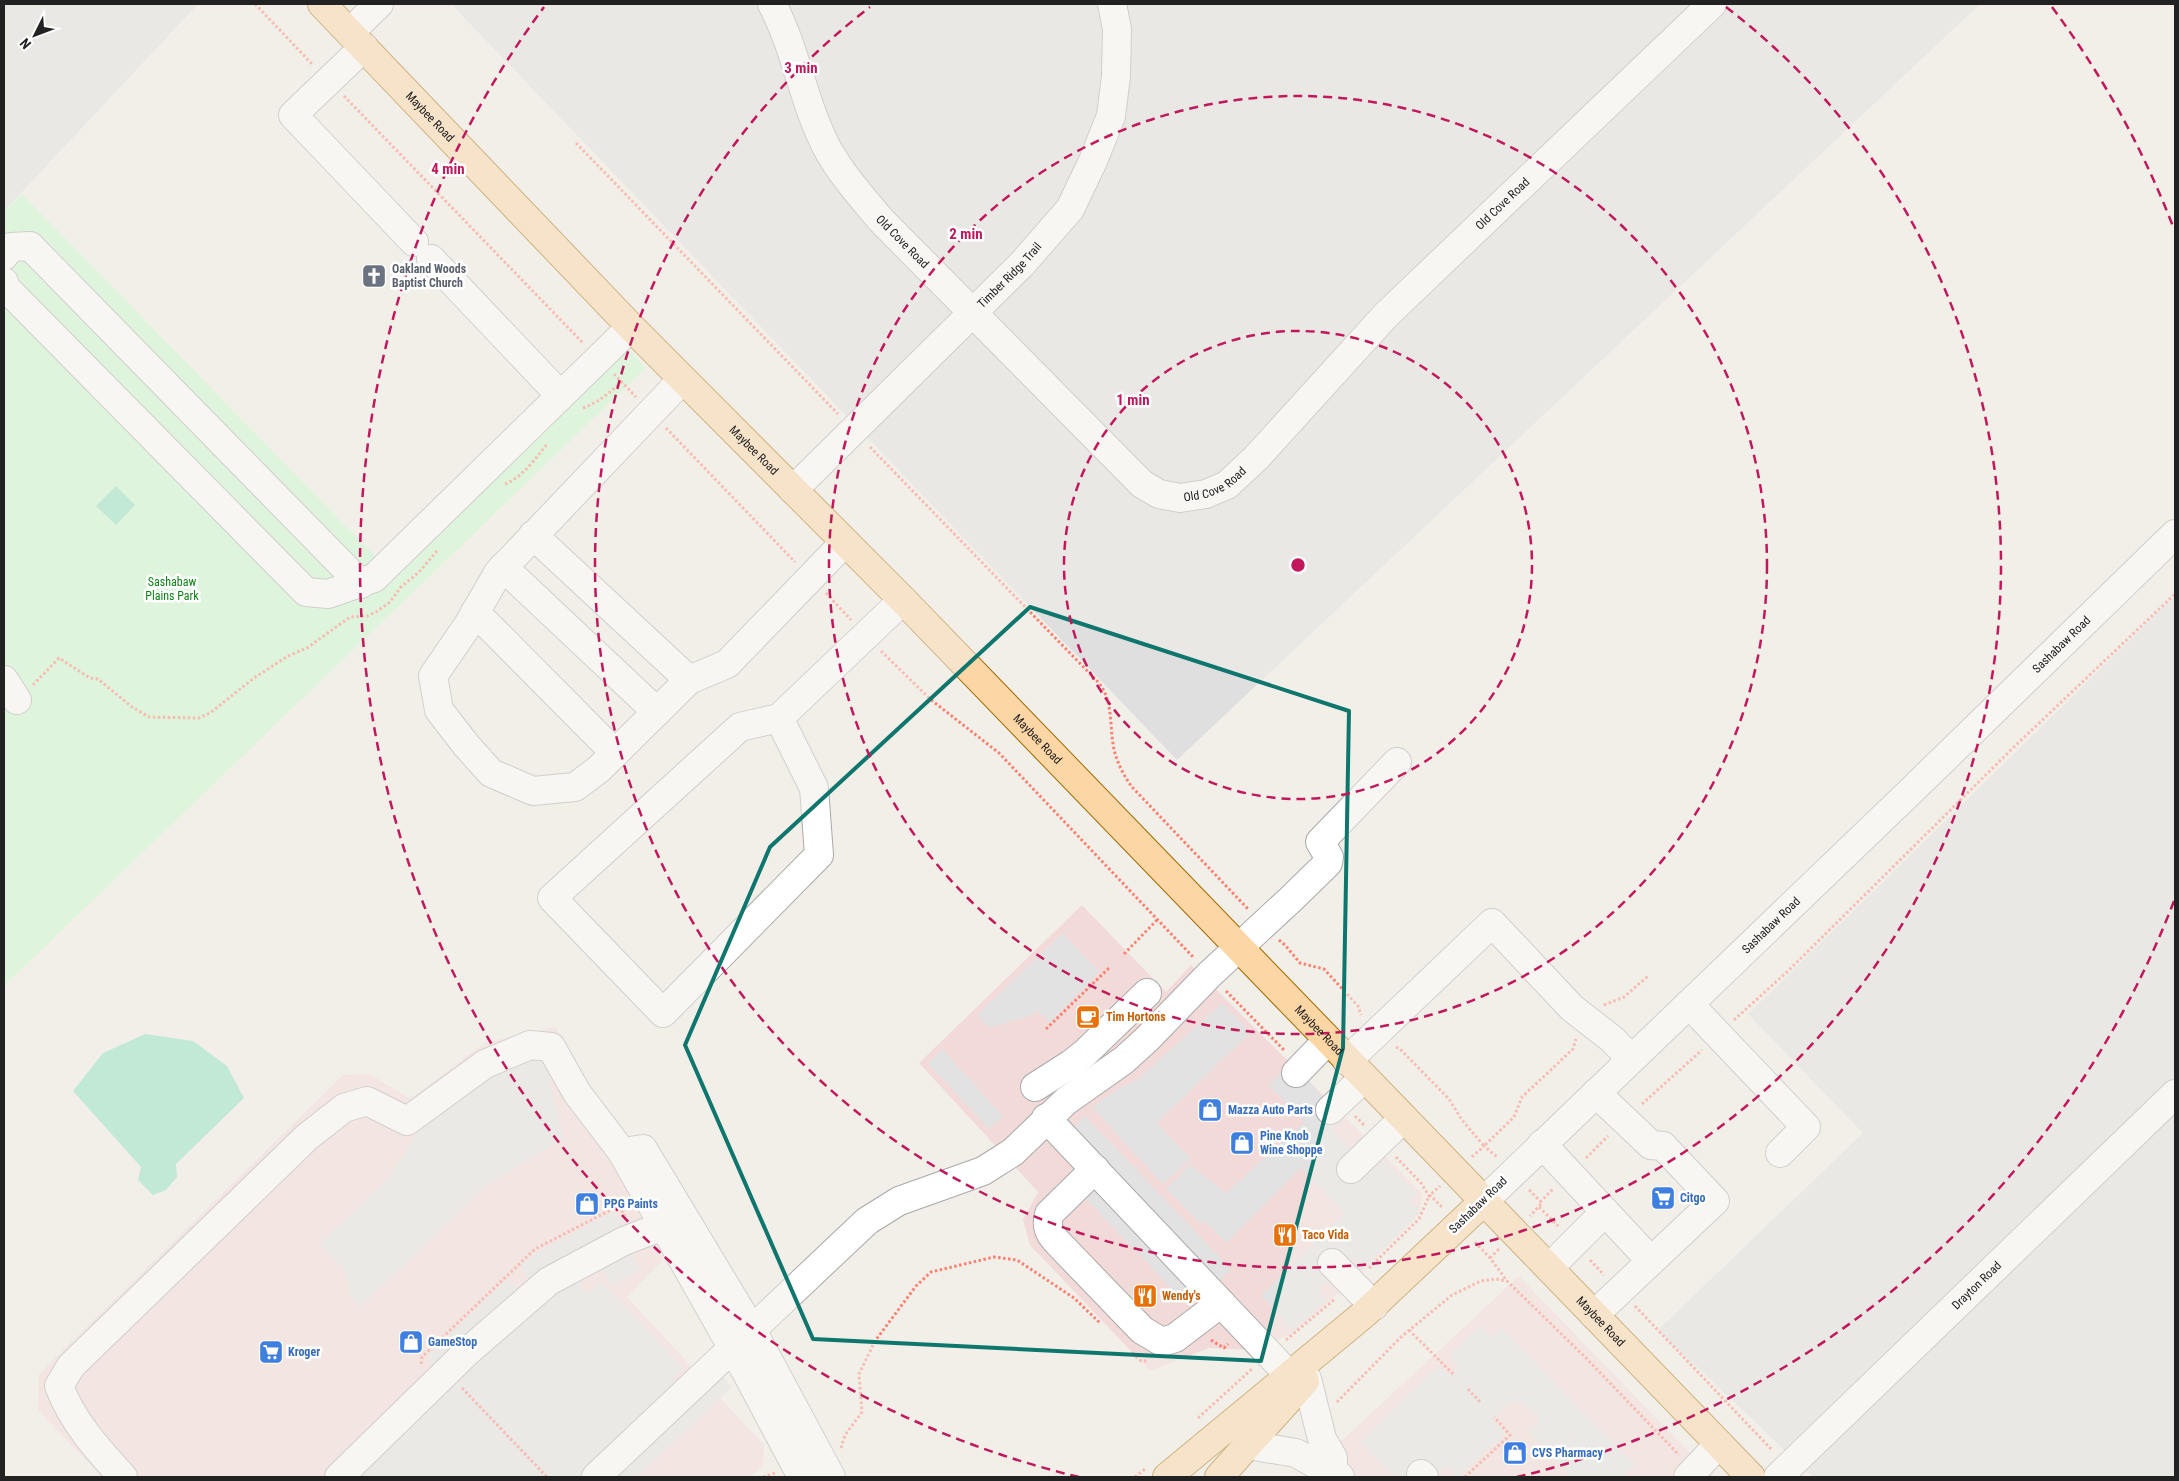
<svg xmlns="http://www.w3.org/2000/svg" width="2179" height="1481" viewBox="0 0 2179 1481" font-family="'Roboto Condensed',sans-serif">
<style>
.residential{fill:#e0dfdf}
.commercial{fill:#f2dad9}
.park{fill:#c8facc}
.pitch{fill:#88e0be}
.parking{fill:#e2e2e2}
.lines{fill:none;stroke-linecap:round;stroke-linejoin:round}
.minor-casing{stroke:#a9a9a9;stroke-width:30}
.major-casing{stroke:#a06b00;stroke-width:30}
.path{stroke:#fa8072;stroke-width:3;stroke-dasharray:2.5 2.5;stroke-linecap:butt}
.minor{stroke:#fff;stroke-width:28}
.major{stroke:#fcd6a4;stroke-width:28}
.marked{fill:none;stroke:#0f766e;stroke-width:4;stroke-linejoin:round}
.ring{fill:none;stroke:#c2185b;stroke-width:2.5;stroke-dasharray:9 6}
.labels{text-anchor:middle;stroke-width:5;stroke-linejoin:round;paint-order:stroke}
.street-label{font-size:12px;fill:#222;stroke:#fff}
.worship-label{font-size:12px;font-weight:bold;fill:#5b616d;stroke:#fff;text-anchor:start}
.park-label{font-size:12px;fill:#0c8416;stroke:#fff}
.food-label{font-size:12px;font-weight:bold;fill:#c56008;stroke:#fff;text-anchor:start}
.shop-label{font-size:12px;font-weight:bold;fill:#366cbe;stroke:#fff;text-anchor:start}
.centre{fill:#c2185b;stroke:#fff;stroke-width:2.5}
.ring-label{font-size:15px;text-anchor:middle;font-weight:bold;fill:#c2185b;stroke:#fff;stroke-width:5;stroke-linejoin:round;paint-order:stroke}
</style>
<rect width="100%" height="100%" fill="#f2efe9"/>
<path class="residential" d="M4,4H198L4,211Z
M451,4H1980L1177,760Z
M2175,596V1477H1813L1658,1330L1863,1133L1748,1014Z"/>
<path class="commercial" d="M1082,905L1166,992L1191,965L1422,1193L1420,1212L1415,1219L1365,1269L1294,1333L1252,1350L1209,1348L1150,1371L1030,1245L1023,1220L1038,1192L919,1063Z
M556,1027L663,1260L627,1297L764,1445L763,1466L750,1477H102L38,1410L39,1374L343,1075L370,1074L410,1099L486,1042Z
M1519,1276L1713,1477H1319L1311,1469Z"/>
<path class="park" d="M22,194L375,556L610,329L646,368L4,986V211Z"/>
<path class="pitch" d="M116,486L135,505L116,525L96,506Z
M145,1034L193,1041L227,1066L244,1098L176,1164L177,1177L166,1190L153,1195L138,1180L141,1167L73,1091L103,1053Z"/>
<path class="parking" d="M1063,933L1099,972L1050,1022L1037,1010L1032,1015L990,1028L977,1015Z
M1222,1003L1250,1033L1157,1123L1191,1159L1163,1184L1092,1107L1120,1088L1138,1079Z
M942,1049L1003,1116L989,1129L928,1063Z
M540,1057L550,1069L551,1086L564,1138L487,1185L360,1307L350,1296L345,1271L319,1244L387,1180L420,1129L450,1100L485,1074Z
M1292,1063L1343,1118L1333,1126V1132L1373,1170L1383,1161L1417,1193L1411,1201L1419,1211L1414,1219L1363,1269L1353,1258L1319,1288V1292L1327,1300L1292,1330L1261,1295L1345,1214L1301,1168L1226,1243L1205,1221L1201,1224L1166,1189L1190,1164L1226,1193L1304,1122L1268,1085Z
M1085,1116L1231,1269L1221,1279L1202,1293L1193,1288L1181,1298L1086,1199L1096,1190L1057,1144Z
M615,1211L636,1251L632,1255L641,1270L611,1286L603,1270L581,1281V1286L587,1292H591L602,1282L683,1368L673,1379L678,1385L706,1359L732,1387L637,1477H339L443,1375L427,1356L507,1279L518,1290L527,1285L528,1279L521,1265L534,1254Z
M1480,1325L1492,1338L1501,1327L1635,1466L1622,1477H1570L1529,1433L1539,1421V1418L1527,1407L1520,1403H1511L1504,1407L1492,1419L1506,1433L1458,1477L1446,1466L1433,1477H1395L1360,1442L1439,1365L1450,1376L1459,1368L1449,1355Z"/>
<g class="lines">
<defs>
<g id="minor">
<path id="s1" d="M772,4C796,49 803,102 827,148C841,174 861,196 880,219L1142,484L1159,494L1180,498L1206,494L1227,485L1256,458L1386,315L1712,4"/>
<path d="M350,32L379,4"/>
<path d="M364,47L293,115L414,242"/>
<path d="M4,256L11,247L30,246L361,584"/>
<path d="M431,259L560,395"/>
<path d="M4,282L5,287L306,592L328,594L374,578L631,327"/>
<path d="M682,380L498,573L468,625L433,676L439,710L466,745L491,773L533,791L575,787L599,769L689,680L727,664L845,542"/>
<path id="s2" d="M793,490L1022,264L1070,209L1093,161L1111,116L1116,76L1117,29L1112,4"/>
<path d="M533,535L689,680"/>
<path d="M503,567L657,712"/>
<path d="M475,612L615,753"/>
<path d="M4,680L17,700"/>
<path d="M779,718L740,727L552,898L663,1013L819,855L814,788L779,718L903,600"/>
<path d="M1689,1004L1806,1127L1780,1153"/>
<path d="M1347,1061L1492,923L1572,1008L1613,1040L1631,1059"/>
<path d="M1296,1073L1327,1041"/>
<path d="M1035,1087L1071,1064L1085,1053L1147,993"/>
<path d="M1330,1110L1364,1078"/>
<path d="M1046,1118L1290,1376"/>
<path d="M1542,1144L1651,1261"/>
<path d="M622,1152L643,1149L752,1330L831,1477"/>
<path d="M1095,1169L1049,1214C1045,1229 1051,1236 1062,1247L1142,1330L1162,1342L1175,1338L1221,1303"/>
<path d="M1351,1169L1403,1119"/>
<path id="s3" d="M1484,1201L1911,791L2175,534"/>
<path d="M1332,1263L1374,1306"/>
<path d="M1549,1268L1605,1212"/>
<path d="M1594,1315L1715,1201L1663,1146L1651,1145L1596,1093"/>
<path d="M1307,1379L1322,1439L1333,1458V1470"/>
<path d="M1248,1445L1296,1453L1321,1467L1333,1470L1340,1477"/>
<path d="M1421,1474L1424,1477"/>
<path d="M123,1477C98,1450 72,1421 59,1386L71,1366L307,1137L344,1108L367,1101L407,1121L485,1064L530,1045L551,1047L577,1093L622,1152L745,1370L802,1477"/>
<path d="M339,1477L467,1352L549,1281L624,1241L684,1218"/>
<path d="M596,1477L867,1221L899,1201L983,1171L1013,1152L1066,1101L1124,1060L1146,1040L1210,974L1290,900L1328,863L1329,857L1320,842L1397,762"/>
<path d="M1688,1477L1719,1444"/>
<path id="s4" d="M1778,1477L2175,1094"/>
</g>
<g id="major">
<path id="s5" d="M322,4L631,327L903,600L1751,1477"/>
<path d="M1167,1477L1364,1314L1484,1201"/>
<path d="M1219,1477L1305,1381"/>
</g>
</defs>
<use href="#minor" class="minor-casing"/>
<use href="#major" class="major-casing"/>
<path class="path" d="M255,4L313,65
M344,96L583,343
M576,143L838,414
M614,374L636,397
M583,408C599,402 609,393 622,382
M666,428L795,562
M870,447L1098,682C1114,701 1109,726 1114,749C1117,763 1124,776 1132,787L1248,909
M505,484C523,477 535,459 547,444
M826,593L851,620
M881,651L930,699L999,753L1194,958
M33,685L59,658L90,678L98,679L132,707L149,717L199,718L210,713L254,678L288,656L307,648L350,617L367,616L376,612L390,602L401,587L419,572L437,551
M1279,940L1285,945L1300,963L1324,969L1358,1006L1361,1015
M1124,954L1157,920
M1226,991L1285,1051
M1604,1005L1624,997L1648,976
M1734,1020L1788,971L2017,744L2175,594
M1046,1029L1109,968
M1396,1047L1400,1049L1449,1099L1462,1120L1484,1146L1514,1117L1522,1097L1573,1049L1576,1039
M1642,1104L1702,1050
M1355,1116L1365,1126
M1396,1157L1421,1183L1429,1196L1440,1186
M1472,1157L1484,1146L1497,1157
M1586,1158L1608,1136
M1529,1190L1542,1203L1530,1216
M1540,1202L1554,1188
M619,1206L625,1216
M1539,1207L1558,1226
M1475,1242L1491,1259L1507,1281L1587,1359L1679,1455
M1490,1258L1500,1248
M1590,1260L1604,1275
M1369,1268L1419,1219L1429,1196H1431L1443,1208
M1635,1306L1772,1450
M1409,1330L1453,1374
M1211,1340L1224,1348L1228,1344
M1286,1340L1335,1299
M1132,1353L1141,1361H1148
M421,1364L422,1357L535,1249L626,1202
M462,1388L547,1477
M1468,1389L1481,1403
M1337,1402L1401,1337L1452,1295L1481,1281L1496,1279L1507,1281
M1198,1418L1253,1368
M841,1448L845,1435L862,1412L859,1374L875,1341L916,1286L931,1272L994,1257L1017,1260L1074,1298L1100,1323
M763,1477L775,1473
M1135,1477L1145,1469
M1465,1477L1510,1435L1494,1417"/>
<use href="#minor" class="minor"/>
<use href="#major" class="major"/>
</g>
<path d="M0 0H2179V1481H0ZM1030,607L1349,711L1343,1048L1261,1361L813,1339L685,1045L770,847Z" fill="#f2efe9" fill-opacity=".55" fill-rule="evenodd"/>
<path class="marked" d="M1030,607L1349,711L1343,1048L1261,1361L813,1339L685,1045L770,847Z"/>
<g class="ring">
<circle cx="1298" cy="565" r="234"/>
<circle cx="1298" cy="565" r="469"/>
<path d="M1726 7A703 703 0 1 1 870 7"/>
<path d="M2174 901A938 938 0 0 1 1517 1477M1079 1477A938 938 0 0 1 544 7M2052 7A938 938 0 0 1 2174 229"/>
</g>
<defs>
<symbol id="church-square" viewBox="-11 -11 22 22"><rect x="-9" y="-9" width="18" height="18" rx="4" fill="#6b7280" stroke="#fff"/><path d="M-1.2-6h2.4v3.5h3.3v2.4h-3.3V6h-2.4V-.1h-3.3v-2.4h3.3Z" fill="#fff"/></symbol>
<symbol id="cafe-square" viewBox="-11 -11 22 22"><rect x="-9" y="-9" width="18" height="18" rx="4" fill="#e8710a" stroke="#fff"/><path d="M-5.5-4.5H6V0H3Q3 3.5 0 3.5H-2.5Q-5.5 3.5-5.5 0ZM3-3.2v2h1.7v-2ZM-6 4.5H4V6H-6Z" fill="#fff"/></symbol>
<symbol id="shop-square" viewBox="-11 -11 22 22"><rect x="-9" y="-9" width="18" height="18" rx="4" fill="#3f7fe0" stroke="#fff"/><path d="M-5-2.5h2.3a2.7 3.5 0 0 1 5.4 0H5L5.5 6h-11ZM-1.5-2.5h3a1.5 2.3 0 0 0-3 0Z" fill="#fff"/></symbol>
<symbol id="supermarket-square" viewBox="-11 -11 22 22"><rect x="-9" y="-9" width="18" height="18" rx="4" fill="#3f7fe0" stroke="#fff"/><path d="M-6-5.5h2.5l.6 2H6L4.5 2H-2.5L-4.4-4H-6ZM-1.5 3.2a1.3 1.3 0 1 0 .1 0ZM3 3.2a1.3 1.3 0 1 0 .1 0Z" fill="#fff"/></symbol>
<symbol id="restaurant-square" viewBox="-11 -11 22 22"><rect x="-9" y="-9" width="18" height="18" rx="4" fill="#e8710a" stroke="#fff"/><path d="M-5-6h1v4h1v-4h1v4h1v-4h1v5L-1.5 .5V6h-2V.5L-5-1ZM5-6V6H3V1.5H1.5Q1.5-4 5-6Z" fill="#fff"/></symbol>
</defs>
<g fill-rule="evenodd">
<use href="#church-square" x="360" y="262" width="28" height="28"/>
<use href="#cafe-square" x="1074" y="1003" width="28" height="28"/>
<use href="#shop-square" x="1196" y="1096" width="28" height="28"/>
<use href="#shop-square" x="1228" y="1129" width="28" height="28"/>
<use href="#supermarket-square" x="1649" y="1184" width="28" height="28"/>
<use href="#shop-square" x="573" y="1190" width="28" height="28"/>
<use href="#restaurant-square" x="1271" y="1221" width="28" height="28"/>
<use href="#restaurant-square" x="1131" y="1282" width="28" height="28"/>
<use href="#shop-square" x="397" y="1328" width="28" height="28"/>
<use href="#supermarket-square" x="257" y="1338" width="28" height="28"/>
<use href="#shop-square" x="1501" y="1439" width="28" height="28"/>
</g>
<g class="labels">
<g class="street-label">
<text dy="4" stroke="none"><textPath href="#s5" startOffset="156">Maybee Road</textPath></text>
<text dy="4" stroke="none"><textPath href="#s1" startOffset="1100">Old Cove Road</textPath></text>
<text dy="4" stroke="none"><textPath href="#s1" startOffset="275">Old Cove Road</textPath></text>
<text dy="4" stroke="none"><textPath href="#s2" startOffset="305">Timber Ridge Trail</textPath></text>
<text dy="4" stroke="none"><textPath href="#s5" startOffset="621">Maybee Road</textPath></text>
<text dy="4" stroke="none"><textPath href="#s1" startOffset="695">Old Cove Road</textPath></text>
<text dy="4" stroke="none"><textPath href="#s3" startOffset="802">Sashabaw Road</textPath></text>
<text dy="4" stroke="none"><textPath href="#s5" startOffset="1026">Maybee Road</textPath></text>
<text dy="4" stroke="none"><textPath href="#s3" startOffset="398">Sashabaw Road</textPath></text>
<text dy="4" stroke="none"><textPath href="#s5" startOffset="1431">Maybee Road</textPath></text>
<text transform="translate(1478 1205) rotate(-44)" y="4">Sashabaw Road</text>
<text dy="4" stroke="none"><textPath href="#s4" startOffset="276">Drayton Road</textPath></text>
<text dy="4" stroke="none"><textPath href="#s5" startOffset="1836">Maybee Road</textPath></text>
</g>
<g class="worship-label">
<text x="392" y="273">Oakland Woods<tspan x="392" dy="14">Baptist Church</tspan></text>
</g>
<g class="park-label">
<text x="172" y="586">Sashabaw<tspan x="172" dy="14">Plains Park</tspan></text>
</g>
<g class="food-label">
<text x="1106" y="1021">Tim Hortons</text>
<text x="1302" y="1239">Taco Vida</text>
<text x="1162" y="1300">Wendy's</text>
</g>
<g class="shop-label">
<text x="1228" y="1114">Mazza Auto Parts</text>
<text x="1260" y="1140">Pine Knob<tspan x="1260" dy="14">Wine Shoppe</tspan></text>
<text x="1680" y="1202">Citgo</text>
<text x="604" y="1208">PPG Paints</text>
<text x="428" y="1346">GameStop</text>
<text x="288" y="1356">Kroger</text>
<text x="1532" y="1457">CVS Pharmacy</text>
</g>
</g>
<circle cx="1298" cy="565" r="8" class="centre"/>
<g class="ring-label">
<text x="801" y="73">3 min</text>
<text x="448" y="174">4 min</text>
<text x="966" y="239">2 min</text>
<text x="1133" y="405">1 min</text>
</g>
<rect width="2179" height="1481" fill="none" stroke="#222222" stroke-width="10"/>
<g transform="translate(35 35) rotate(228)" stroke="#ffffff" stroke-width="4" paint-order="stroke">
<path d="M0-4L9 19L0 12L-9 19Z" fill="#222222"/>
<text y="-8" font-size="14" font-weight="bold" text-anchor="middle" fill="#222222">N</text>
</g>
</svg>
